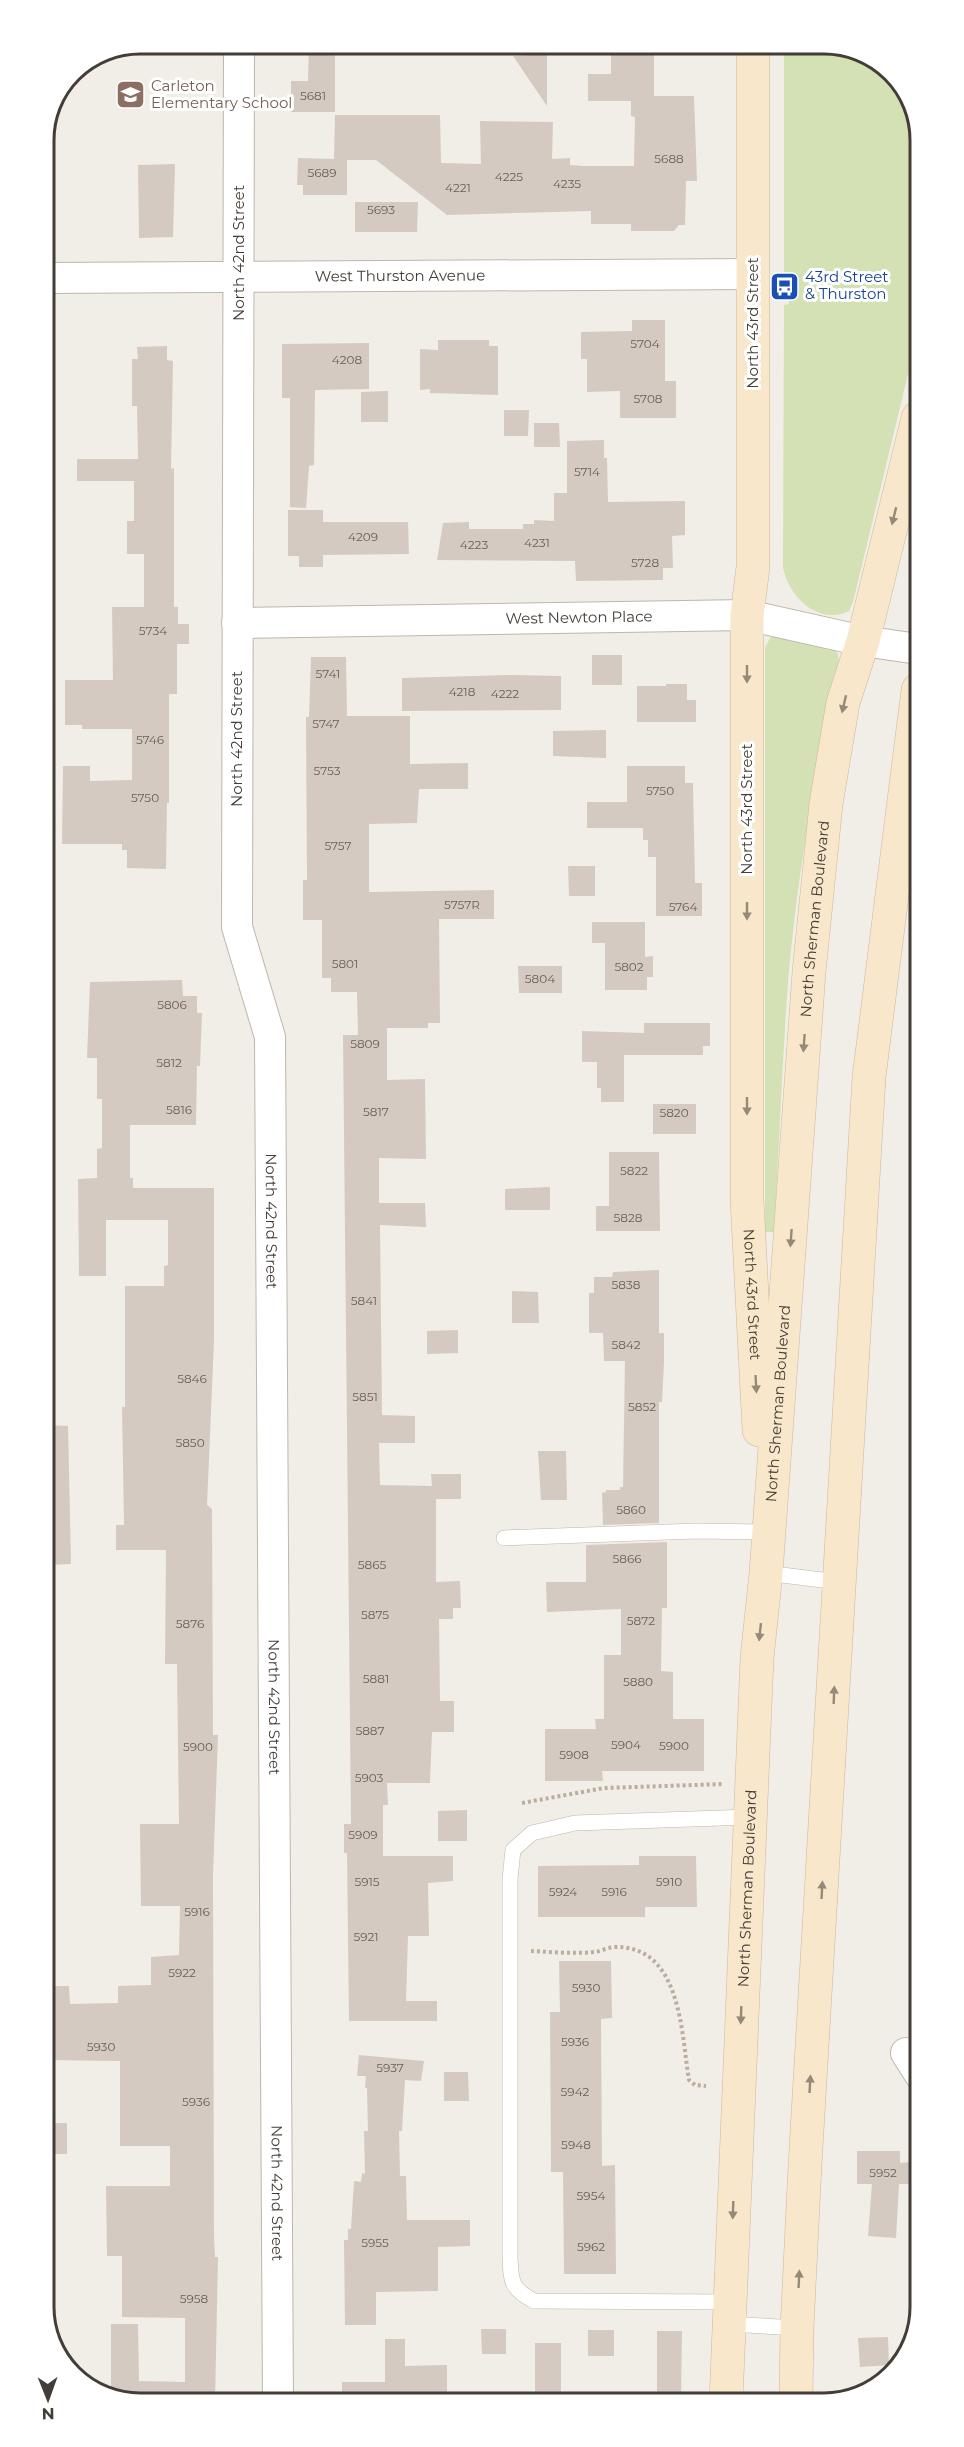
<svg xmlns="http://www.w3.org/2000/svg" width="964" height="2447" viewBox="0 0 964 2447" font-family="Montserrat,sans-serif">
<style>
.green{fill:#d3e1b5}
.building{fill:#d5cac1}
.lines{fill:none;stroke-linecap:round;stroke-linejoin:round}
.lane-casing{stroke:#bfb6ae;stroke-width:16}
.street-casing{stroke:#bfb6ae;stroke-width:32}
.secondary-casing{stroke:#ccb99c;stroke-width:34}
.path{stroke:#bcad9e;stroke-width:4;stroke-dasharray:3 3;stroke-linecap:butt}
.lane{stroke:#fff;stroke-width:15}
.street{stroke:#fff;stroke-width:30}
.secondary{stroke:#f8e7cb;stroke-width:33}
.oneway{fill:#958a7a}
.labels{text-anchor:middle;stroke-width:6;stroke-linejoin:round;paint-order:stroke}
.number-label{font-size:12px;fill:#68605a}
.education-label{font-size:15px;fill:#785e54;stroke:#fff;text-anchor:start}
.street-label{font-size:15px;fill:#443d37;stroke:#fff}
.transit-label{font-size:15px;fill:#164399;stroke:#fff;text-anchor:start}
.rim{fill:none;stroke:#443d37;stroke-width:3}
</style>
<rect width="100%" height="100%" fill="#f1ede7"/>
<path class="green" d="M784,44H831L883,64L917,114V337L853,602L849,611C818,626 788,596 783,567L784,305L789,304L788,280L784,279Z
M778,634L833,648L838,654L839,664C816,769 797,875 788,982C782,1065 779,1149 774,1232H765V648L770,638Z"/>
<path class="building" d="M309,44H335V112H291V81H308Z
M611,44H654V96H694L697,181H686L685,225H679L674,231H631V224H591V211L447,215L376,160H347V195H303V185H297L298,158L334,159L335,115H440L441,163L481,164L480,121L553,122L552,159L570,158V165L583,166H634L635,117L631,116V101H588V74H611Z
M547,54V106L513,56Z
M175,164L173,237L139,238L138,165Z
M355,202H418L417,232H355Z
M632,320H665V381H676V418H620V391L587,392V359H581V332L632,331Z
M438,340H489V346H498V395L430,393V389L420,390V349L438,350Z
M369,343V389L315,390L314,465L309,466L306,508L290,507V398H282V344Z
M167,346V360L173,361L171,469L174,468V607H178V624H189V644H177V694H169V803H167L166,869L127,868V850H122V844H62L63,766H90V781L132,780V729H82V725H65V680H113L112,607H144V554H127V521H134V481H77V459H138L137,406H132V359H138L137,347Z
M388,391V422H361V392Z
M504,410H529L528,436H504Z
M534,423H559L560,447H534Z
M604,440V458H607L608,502L685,501V535L672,536L673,568H663V580L576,581L575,561L437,560L443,523L469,522V529H523V524H534V520L554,521V493H567V441Z
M288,510H323V522H408L409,554L323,555V567H299V556H288Z
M592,655H622V685H592Z
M311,657H346L347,716H410V764L468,763V789H419L417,823L369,824V892L494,890V919H439L440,1023H428V1028H387V1080L425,1079L426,1159L379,1158V1203H425L426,1227L380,1225L382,1415L415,1416V1443H379L380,1485L432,1486L431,1474H461V1499H436V1582L460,1581L461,1608H453V1619H439L440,1701H454V1732H432L430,1783H387L388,1805H383V1856H453V1881L428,1883L429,1936H408L406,2001H437V2021H349L347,1853H344V1824H351L343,1035H358L357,992H331V978H322V920H303V880H307L306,717H309Z
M510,675L561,676V710L402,711V678Z
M666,684H687V700H696V722H637V686H666Z
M606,730V758L553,756V731Z
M627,766H685V783H693L695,883H702V916H656V857H648V840H643V828H587V802H627Z
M568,866H595V896H569Z
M592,922H645V957L653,956V977H647V990H605V943H592Z
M518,966H562V993H519Z
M182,980L183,996H197V1013H202L200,1066H197L196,1125H130V1178H133V1188H214V1341L207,1505L212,1509L213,1735H218L213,1876L214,2236L215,2257H218L215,2403H133L111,2395V2324H138L139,2381L185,2382V2318L122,2317V2256H107L106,2186H170V2146H120V2061L46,2060V1986H69L70,2004L118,2003V1986L151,1985V1957L179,1955L180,1906H141L140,1824H179L177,1664H165L166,1550H116V1525H124L122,1407H125V1286H164V1266L168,1265V1220H106V1276H79L78,1179L97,1178V1149L102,1148V1099H97V1058H87L90,982Z
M644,1023H710V1046H703V1055H624V1102H601V1088H597V1062H582V1031L644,1033Z
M653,1104H696V1134H653Z
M609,1152H659L660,1231H596V1206H609Z
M550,1187V1210H505V1189Z
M659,1270V1333H664V1362L662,1402H659V1523L603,1525L602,1493L606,1492V1490H620V1487H623L625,1361H604L603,1333H589V1293H594V1277H612L613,1272Z
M512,1291L538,1292L539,1323H512Z
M458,1330V1353L427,1354V1331Z
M46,1425L68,1426L71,1564L46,1565Z
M538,1451H566L567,1500H541Z
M667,1542V1608H662L661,1671L673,1672V1719H704V1771H602L603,1781H545V1729H596L595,1719H604V1655H621V1609L547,1612L546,1582H586V1545Z
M467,1810V1841H438V1811Z
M639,1856H696L697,1907H645V1917H538V1866L639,1865Z
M559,1961H611L612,2018L601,2019L602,2166L615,2165L616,2274H564L563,2172H551L550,2012H560Z
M359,2055L424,2061L421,2081L405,2080L402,2131H399L400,2176H406L407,2220H470V2246L438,2247V2291L376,2292V2325H345L344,2240H348V2229H351L354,2181L361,2182L362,2173L365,2174L364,2131H368L367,2088H365L366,2076H357Z
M444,2072H468L469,2101H444Z
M47,2123H67V2154H47Z
M857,2151H900V2163L910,2162V2184H899L896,2238L868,2236L872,2184H857Z
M481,2329H506V2354H482Z
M588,2330H614V2356H588Z
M657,2331H682L681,2401H657Z
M888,2337L889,2365L860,2367L858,2338Z
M385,2339H405V2366L447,2365V2402H342V2382H385Z
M535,2343H561V2401L535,2402Z"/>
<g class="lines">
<defs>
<path id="lane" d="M504,1538L696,1531L764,1532
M766,1573L838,1582
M729,2302L534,2301C511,2289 511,2282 510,2257V1879L513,1850L532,1833L575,1823L750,1817
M729,2324L797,2328"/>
<g id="street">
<path id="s1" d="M239,44L237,927L270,1037L278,2403"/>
<path id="s2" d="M44,278L754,274"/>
<path id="s3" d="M237,623L747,615L863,641L918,649"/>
<path d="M906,2053L920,2075"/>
</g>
<g id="secondary">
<path id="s4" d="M753,44V567L747,615V1200L759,1430"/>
<path d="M796,2400L797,2328L805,2165L869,1077L918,690"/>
<path id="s5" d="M726,2401L757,1658L766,1573L809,972L826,804L843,703L863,641L918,418"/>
</g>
</defs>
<use href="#lane" class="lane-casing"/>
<use href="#street" class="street-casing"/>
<use href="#secondary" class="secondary-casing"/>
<path class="path" d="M522,1803L604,1788L724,1784
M531,1951C552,1952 574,1954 595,1952C601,1951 607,1948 613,1947C682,1944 681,2034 689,2080L695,2085L706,2086"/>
<use href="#lane" class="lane"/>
<use href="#street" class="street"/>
<use href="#secondary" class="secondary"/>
</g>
<defs><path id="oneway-solid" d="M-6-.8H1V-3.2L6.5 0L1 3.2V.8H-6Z" transform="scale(1.5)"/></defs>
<g class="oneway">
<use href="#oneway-solid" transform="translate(894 516) rotate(104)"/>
<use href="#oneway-solid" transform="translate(747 674) rotate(90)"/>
<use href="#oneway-solid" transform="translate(844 704) rotate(103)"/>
<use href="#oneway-solid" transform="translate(747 911) rotate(90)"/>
<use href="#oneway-solid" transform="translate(804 1043) rotate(94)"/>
<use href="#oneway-solid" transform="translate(747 1106) rotate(90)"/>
<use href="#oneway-solid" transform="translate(791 1238) rotate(94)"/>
<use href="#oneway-solid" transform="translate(756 1384) rotate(87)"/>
<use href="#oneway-solid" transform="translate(760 1632) rotate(96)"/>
<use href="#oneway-solid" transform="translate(834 1695) rotate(-88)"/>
<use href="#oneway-solid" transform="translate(822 1890) rotate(-87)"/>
<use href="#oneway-solid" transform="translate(741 2015) rotate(92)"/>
<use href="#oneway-solid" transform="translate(810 2084) rotate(-87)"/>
<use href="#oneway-solid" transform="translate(733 2210) rotate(92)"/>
<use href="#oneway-solid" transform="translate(799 2279) rotate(-87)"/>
</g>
<defs>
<symbol id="school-square" viewBox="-11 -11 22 22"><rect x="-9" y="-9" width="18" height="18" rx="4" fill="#8d6e63" stroke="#fff"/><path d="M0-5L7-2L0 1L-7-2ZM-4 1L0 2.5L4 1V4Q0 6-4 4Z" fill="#fff"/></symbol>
<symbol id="bus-square" viewBox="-11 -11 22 22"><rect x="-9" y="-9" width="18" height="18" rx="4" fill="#1a4fb4" stroke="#fff"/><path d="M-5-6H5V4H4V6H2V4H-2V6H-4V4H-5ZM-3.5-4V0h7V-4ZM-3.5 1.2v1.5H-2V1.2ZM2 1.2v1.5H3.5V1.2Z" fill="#fff"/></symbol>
</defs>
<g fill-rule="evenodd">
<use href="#school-square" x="114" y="78" width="33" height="33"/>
<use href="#bus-square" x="768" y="270" width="33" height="33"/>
</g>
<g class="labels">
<g class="number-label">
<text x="313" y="100">5681</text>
<text x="669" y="163">5688</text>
<text x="322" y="177">5689</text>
<text x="509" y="181">4225</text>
<text x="567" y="188">4235</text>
<text x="458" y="192">4221</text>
<text x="381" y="214">5693</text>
<text x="645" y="348">5704</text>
<text x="347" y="364">4208</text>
<text x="648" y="403">5708</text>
<text x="587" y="476">5714</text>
<text x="363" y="541">4209</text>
<text x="537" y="547">4231</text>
<text x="474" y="549">4223</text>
<text x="645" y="567">5728</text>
<text x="153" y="635">5734</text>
<text x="328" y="678">5741</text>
<text x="462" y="696">4218</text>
<text x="505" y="698">4222</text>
<text x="326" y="728">5747</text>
<text x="150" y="744">5746</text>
<text x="327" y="775">5753</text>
<text x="660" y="795">5750</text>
<text x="145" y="802">5750</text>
<text x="338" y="850">5757</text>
<text x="462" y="909">5757R</text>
<text x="683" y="911">5764</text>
<text x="345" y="968">5801</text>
<text x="629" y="971">5802</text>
<text x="540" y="983">5804</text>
<text x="172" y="1009">5806</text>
<text x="365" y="1048">5809</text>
<text x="169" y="1067">5812</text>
<text x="179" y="1114">5816</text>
<text x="376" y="1116">5817</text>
<text x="674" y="1117">5820</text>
<text x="634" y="1175">5822</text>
<text x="628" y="1222">5828</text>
<text x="626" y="1289">5838</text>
<text x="364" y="1305">5841</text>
<text x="626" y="1349">5842</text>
<text x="192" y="1383">5846</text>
<text x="365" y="1401">5851</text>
<text x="642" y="1411">5852</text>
<text x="190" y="1447">5850</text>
<text x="631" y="1514">5860</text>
<text x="627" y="1563">5866</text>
<text x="372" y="1569">5865</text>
<text x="375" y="1619">5875</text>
<text x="641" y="1625">5872</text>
<text x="190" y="1628">5876</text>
<text x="376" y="1683">5881</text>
<text x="638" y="1686">5880</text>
<text x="370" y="1735">5887</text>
<text x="626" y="1749">5904</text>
<text x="674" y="1750">5900</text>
<text x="198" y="1751">5900</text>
<text x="574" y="1759">5908</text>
<text x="369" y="1782">5903</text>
<text x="363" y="1839">5909</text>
<text x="367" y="1886">5915</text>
<text x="669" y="1886">5910</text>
<text x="563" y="1896">5924</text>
<text x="614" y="1896">5916</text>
<text x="197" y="1916">5916</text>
<text x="366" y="1941">5921</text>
<text x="182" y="1977">5922</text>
<text x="586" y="1992">5930</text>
<text x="575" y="2046">5936</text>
<text x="101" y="2051">5930</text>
<text x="390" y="2072">5937</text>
<text x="575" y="2096">5942</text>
<text x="196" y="2106">5936</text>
<text x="576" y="2149">5948</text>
<text x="883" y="2177">5952</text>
<text x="591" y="2200">5954</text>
<text x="375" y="2247">5955</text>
<text x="591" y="2251">5962</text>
<text x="194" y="2303">5958</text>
</g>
<g class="education-label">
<text x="151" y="91">Carleton<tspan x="151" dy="17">Elementary School</tspan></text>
</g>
<g class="street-label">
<text transform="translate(239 253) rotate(-90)" y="5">North 42nd Street</text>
<text dy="5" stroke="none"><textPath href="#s2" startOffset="356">West Thurston Avenue</textPath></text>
<text transform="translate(753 323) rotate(-90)" y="5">North 43rd Street</text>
<text dy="5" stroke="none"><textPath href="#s3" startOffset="342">West Newton Place</textPath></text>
<text transform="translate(237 739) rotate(-90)" y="5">North 42nd Street</text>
<text transform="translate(747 809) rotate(-90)" y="5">North 43rd Street</text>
<text dy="5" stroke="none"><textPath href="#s5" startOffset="1485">North Sherman Boulevard</textPath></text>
<text dy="5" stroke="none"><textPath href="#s1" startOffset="1182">North 42nd Street</textPath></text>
<text dy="5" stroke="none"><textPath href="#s4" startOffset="1251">North 43rd Street</textPath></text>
<text dy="5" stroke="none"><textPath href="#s5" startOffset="999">North Sherman Boulevard</textPath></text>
<text dy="5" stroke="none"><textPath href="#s1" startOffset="1668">North 42nd Street</textPath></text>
<text dy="5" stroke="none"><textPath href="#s5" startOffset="513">North Sherman Boulevard</textPath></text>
<text dy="5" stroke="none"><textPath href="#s1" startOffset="2154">North 42nd Street</textPath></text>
</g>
<g class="transit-label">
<text x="805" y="282">43rd Street<tspan x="805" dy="17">&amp; Thurston</tspan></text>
</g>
</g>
<path d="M0 0H964V2447H0ZM140 54H824A86 86 0 0 1 910 140V2307A86 86 0 0 1 824 2393H140A86 86 0 0 1 54 2307V140A86 86 0 0 1 140 54Z" fill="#fff" fill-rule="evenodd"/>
<path class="rim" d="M140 54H824A86 86 0 0 1 910 140V2307A86 86 0 0 1 824 2393H140A86 86 0 0 1 54 2307V140A86 86 0 0 1 140 54Z"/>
<g transform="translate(48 2399) rotate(179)" stroke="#ffffff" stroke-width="4.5" paint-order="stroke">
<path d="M0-4.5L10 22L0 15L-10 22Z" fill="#443d37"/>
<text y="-9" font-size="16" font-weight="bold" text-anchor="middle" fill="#443d37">N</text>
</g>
</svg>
